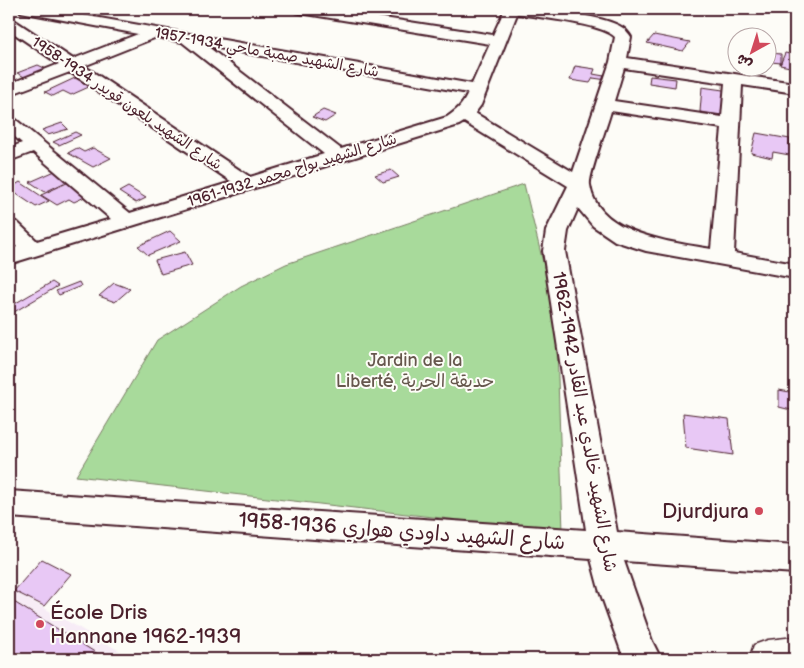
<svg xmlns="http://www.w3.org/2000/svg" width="804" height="668" viewBox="0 0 804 668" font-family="'Balsamiq Sans','Playpen Sans Arabic',sans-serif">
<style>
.built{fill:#f7ecf6}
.green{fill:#a8da9b;stroke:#797c63}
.building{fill:#e8c8f5;stroke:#4a1f2b}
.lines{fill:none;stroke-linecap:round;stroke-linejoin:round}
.minor-casing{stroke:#4a1f2b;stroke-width:4}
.major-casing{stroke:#4a1f2b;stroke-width:3}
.minor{fill:#fdfcf7;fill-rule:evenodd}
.major{fill:#fdfcf7;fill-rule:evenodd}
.poi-dot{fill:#d1495b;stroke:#fdfcf7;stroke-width:2}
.labels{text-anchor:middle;stroke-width:4;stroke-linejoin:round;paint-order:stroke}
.far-street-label{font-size:15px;fill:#4a1f2b;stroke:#fdfcf7}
.park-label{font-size:18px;fill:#66574d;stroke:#fdfcf7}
.street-label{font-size:18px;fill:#4a1f2b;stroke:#fdfcf7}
.near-poi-label{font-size:21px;fill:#4a1f2b;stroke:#fdfcf7;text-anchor:end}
.near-street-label{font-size:21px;fill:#4a1f2b;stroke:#fdfcf7}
</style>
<rect width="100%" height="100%" fill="#fdfcf7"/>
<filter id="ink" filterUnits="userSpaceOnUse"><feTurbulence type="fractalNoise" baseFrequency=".02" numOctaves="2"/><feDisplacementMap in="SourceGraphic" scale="10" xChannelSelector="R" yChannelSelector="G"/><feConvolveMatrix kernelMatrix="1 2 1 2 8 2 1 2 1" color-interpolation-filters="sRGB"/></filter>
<g filter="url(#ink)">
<path class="built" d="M9,588L134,659H9Z"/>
<path class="green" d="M524,184L556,316L563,532L76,476L157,340L241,286L286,264Z"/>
<path class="building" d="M654,35L690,42L683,51L647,43Z
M770,53L781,54V63L771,62Z
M785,53L795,55V68L780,65Z
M38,65L53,72L32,81L17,73Z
M575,66L595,69L593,74L615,78L614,81L593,78L590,83L570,80Z
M650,76L676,79L675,87L649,83Z
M75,78L91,86L71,95L63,91L53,96L45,92Z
M702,87L730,91V116L700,112Z
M323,110L336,115L325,122L312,117Z
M62,123L68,129L48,135L42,130Z
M75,132L81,135L59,145L53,142Z
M756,133L790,139L789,145L795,146V156L773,152L772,158L751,153Z
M77,148L84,152L93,148L111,158L93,167L68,153Z
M391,170L399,177L383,182L375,175Z
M55,171L70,180L45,192L30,182Z
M20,182L49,201L36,207L9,189Z
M69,182L89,195L74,202L69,199L57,205L41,195Z
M128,187L146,198L136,203L119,192Z
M170,231L181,241L148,255L138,246Z
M185,252L192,265L161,274L155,260Z
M52,282L58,286L9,315V307Z
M79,282L81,286L59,295L56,291Z
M114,283L130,289L115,302L99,296Z
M779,390L795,393V411L779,407Z
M683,413L729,419L733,455L686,448Z
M42,559L71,574L44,606L14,591Z
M9,599L106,659H13L9,656Z"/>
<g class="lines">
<defs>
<path id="minor" d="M19,9H49L472,84L490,44L300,13L295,12L293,9H326L493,35L505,9C531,9 602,13 623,28C626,30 629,34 631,37L627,58L795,83V93L742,85L734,253L795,264V278L646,251L615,241L593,226L578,208L568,231L565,251L617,532L795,545V573L624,561L652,641L661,659H624L599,589L591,559L9,517V491L586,530L543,251L546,231L568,186L464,122L459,125L9,264V250L17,247L9,239V221L17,222L37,241L111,219L33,152L9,161V148L22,143L9,132V118L15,119L130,213L232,182L70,72L9,95V84L59,64L9,30V19L14,20L73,59L138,34L26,13L21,12ZM517,14C537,17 604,24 615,37L610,62L573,172L475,113L481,105ZM157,37L182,42L324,154L250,177L84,66ZM207,46L468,93C463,105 457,110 447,117L341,149ZM624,68L725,83L722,117L614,101ZM611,111L722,128L711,249C673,242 597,235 590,185C588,177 608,123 611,111Z"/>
<path id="major" d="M795,637V659H749L754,645L768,640Z"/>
</defs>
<use href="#minor" class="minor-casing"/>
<use href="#major" class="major-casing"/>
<use href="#minor" class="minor"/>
<use href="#major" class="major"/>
</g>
</g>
<g class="poi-dot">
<circle cx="759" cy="511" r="5"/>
<circle cx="40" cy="624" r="5"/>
</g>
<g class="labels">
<g class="far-street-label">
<text transform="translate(267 52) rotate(10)" y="5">شارع الشهيد صمبة ماحي 1934-1957</text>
<text transform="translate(127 103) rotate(34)" y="5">شارع الشهيد بلعون قويدر 1934-1958</text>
<text transform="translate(292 170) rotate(-17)" y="5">شارع الشهيد بواح محمد 1932-1961</text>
</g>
<g class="park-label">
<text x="415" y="366">Jardin de la<tspan x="415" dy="21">Liberté, حديقة الحرية</tspan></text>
</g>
<g class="street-label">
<text transform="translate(585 422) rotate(80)" y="6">شارع الشهيد خالدي عبد القادر 1942-1962</text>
</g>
<g class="near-poi-label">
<text x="749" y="518">Djurdjura</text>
<text x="50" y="619" text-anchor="start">École Dris<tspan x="50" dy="24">Hannane 1962-1939</tspan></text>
</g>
<g class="near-street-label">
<text transform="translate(402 531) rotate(4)" y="7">شارع الشهيد داودي هواري 1936-1958</text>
</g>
</g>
<rect width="804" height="668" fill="none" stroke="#fdfcf7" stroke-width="30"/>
<rect x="15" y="15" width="774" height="638" fill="none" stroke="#4a1f2b" stroke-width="2" filter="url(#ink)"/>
<g transform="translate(752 52) rotate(219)"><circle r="24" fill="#fdfcf7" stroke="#b5a4a5"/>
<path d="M0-4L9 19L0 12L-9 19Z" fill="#d1495b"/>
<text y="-8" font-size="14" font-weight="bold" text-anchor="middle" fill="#4a1f2b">ش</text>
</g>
</svg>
